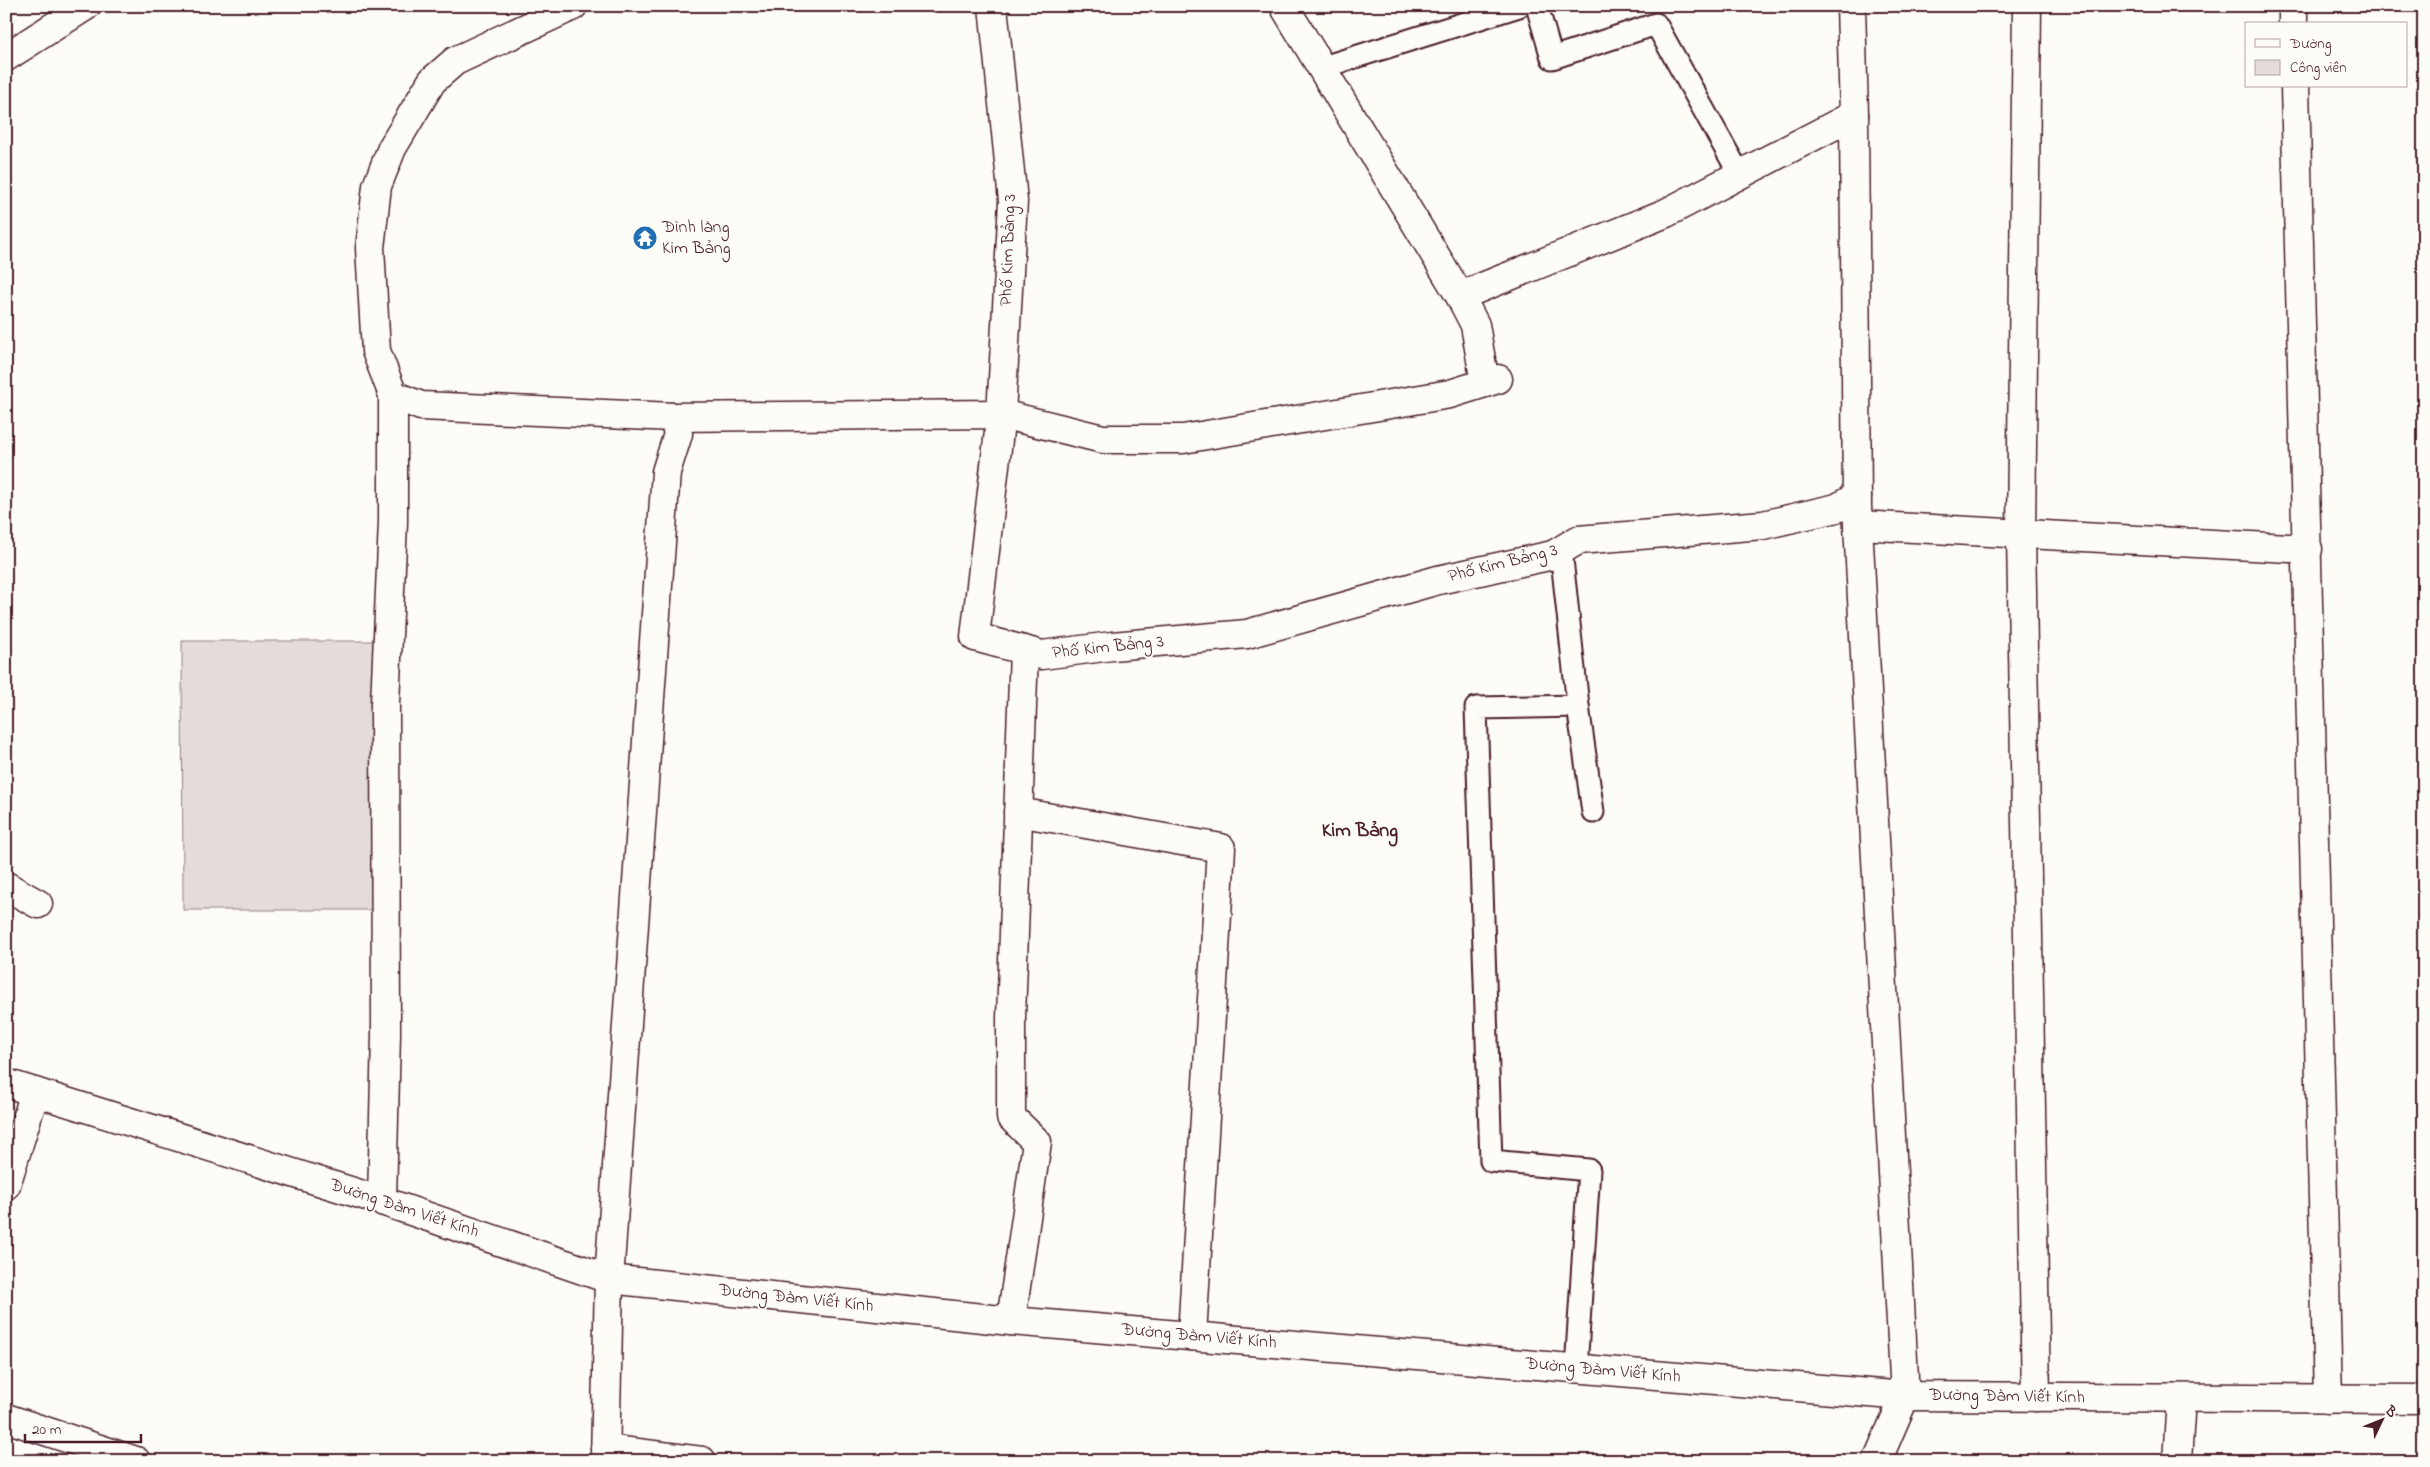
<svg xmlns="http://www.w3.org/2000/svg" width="2430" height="1467" font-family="'Indie Flower',sans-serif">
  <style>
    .green { fill: #e3dcda; stroke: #967e82 }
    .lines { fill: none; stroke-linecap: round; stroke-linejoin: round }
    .service-casing { stroke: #4a1f2b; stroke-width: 25 }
    .minor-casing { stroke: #4a1f2b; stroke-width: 31 }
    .tertiary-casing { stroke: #4a1f2b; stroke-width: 31 }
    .secondary-casing { stroke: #4a1f2b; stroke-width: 31 }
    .service { stroke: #fdfcf7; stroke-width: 21 }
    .minor { stroke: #fdfcf7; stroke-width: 28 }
    .tertiary { stroke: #fdfcf7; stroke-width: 28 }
    .secondary { stroke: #fdfcf7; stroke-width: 28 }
    .labels { text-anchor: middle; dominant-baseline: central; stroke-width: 4; stroke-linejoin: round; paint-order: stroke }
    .poi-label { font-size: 18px; fill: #4a1f2b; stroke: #fdfcf7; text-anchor: start }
    .street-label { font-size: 18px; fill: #4a1f2b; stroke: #fdfcf7 }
    .quarter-label { font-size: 20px; font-weight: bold; fill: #4a1f2b; stroke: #fdfcf7 }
  </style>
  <rect width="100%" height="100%" fill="#fdfcf7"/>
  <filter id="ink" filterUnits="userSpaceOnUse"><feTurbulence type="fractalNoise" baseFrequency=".02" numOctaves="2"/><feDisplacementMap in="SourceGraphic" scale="10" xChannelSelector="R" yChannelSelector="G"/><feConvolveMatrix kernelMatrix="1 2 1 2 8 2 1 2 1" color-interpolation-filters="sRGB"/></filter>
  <g filter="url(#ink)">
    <path class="green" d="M182,641H374V910H183Z"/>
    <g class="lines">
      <defs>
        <g id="service">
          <path d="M1537,6L1552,58L1656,24L1740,175"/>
          <path d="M1320,68L1519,6"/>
          <path d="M1561,550L1578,706L1593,812"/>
          <path d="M1576,1369L1589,1170L1491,1161L1476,708L1578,706"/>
        </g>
        <g id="minor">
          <path d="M993,6L1013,201L1001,414L975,637L1042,655L1112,646L1247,634L1438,580L1553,555L1578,540L1763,525L1837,508L1857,496"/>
          <path d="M1284,6L1460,296L1475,325L1485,383"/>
          <path d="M1851,6L1854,115L1857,506L1905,1396L1877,1461"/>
          <path d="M2027,6L2021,534L2036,1397"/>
          <path d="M2293,6V24"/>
          <path d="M6,57L86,6"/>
          <path d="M2295,86L2328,1399"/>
          <path d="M1460,296L1666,213L1854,115"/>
          <path d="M393,395L421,406L674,417L678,434L666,472L609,1279L605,1461"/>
          <path d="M674,417L1001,414L1103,439H1183L1450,394L1498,379"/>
          <path d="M1858,525L2308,549"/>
          <path d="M1018,812L1221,848L1192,1336"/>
          <path d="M6,886L38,904"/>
          <path d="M6,1185L35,1092"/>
          <path d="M1011,1321L1037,1142L1011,1117V1018L1024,650"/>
          <path d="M6,1418L136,1461"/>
          <path d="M605,1449L702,1461"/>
          <path d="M2177,1461L2181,1399"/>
        </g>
        <path id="tertiary" d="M382,1201L386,1034L385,704L393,522V395L376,351L370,248L377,186L392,148L432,81L455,61L573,6"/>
        <path id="secondary" d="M6,1083L382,1201L609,1279L1011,1321L1905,1396L2424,1399"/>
      </defs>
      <use href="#service" class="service-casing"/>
      <use href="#minor" class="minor-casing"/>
      <use href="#tertiary" class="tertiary-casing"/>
      <use href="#secondary" class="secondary-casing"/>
      <use href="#service" class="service"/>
      <use href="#minor" class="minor"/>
      <use href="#tertiary" class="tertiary"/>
      <use href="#secondary" class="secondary"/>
    </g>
  </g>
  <defs>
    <symbol id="temple-disc" viewBox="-11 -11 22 22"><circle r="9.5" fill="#1f6fb2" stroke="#fdfcf7"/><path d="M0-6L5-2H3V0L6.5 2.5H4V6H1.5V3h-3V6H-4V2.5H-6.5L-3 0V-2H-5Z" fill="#fff"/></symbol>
  </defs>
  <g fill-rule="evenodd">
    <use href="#temple-disc" x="631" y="224" width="28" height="28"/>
  </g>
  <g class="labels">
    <g class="poi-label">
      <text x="662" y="228">Đình làng<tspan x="662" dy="21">Kim Bảng</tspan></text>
    </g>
    <g class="street-label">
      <text transform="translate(1009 250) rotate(-88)">Phố Kim Bảng 3</text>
      <text transform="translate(1503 564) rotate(-14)">Phố Kim Bảng 3</text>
      <text transform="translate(1108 648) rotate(-6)">Phố Kim Bảng 3</text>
      <text transform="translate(404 1209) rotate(18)">Đường Đàm Viết Kính</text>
      <text transform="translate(796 1299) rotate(6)">Đường Đàm Viết Kính</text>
      <text transform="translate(1199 1337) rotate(5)">Đường Đàm Viết Kính</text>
      <text transform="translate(1603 1371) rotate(5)">Đường Đàm Viết Kính</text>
      <text transform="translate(2007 1397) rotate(1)">Đường Đàm Viết Kính</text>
    </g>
    <g class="quarter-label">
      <text x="1360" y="831">Kim Bảng</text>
    </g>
  </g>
  <rect width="2430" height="1467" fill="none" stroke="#fdfcf7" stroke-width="25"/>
  <rect x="12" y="12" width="2405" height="1442" fill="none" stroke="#4a1f2b" stroke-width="2" filter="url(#ink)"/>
  <rect x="2245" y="22" width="162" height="65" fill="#fdfcf7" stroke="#b5a4a5"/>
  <rect x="2255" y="39" width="25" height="8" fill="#fdfcf7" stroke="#b5a4a5"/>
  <text x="2290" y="48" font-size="15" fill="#4a1f2b">Đường</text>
  <rect x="2255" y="60" width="25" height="15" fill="#e3dcda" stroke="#b5a4a5"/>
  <text x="2290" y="72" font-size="15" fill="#4a1f2b">Công viên</text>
  <g transform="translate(2382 1420) rotate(47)" stroke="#fdfcf7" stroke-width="4" paint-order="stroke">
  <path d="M0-4L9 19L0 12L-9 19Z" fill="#4a1f2b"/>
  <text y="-8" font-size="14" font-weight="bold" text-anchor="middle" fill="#4a1f2b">B</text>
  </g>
  <path d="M25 1434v8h116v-8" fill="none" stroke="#4a1f2b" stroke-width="2.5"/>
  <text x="32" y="1434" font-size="15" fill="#4a1f2b" stroke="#fdfcf7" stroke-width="4" paint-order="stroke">20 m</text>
</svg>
